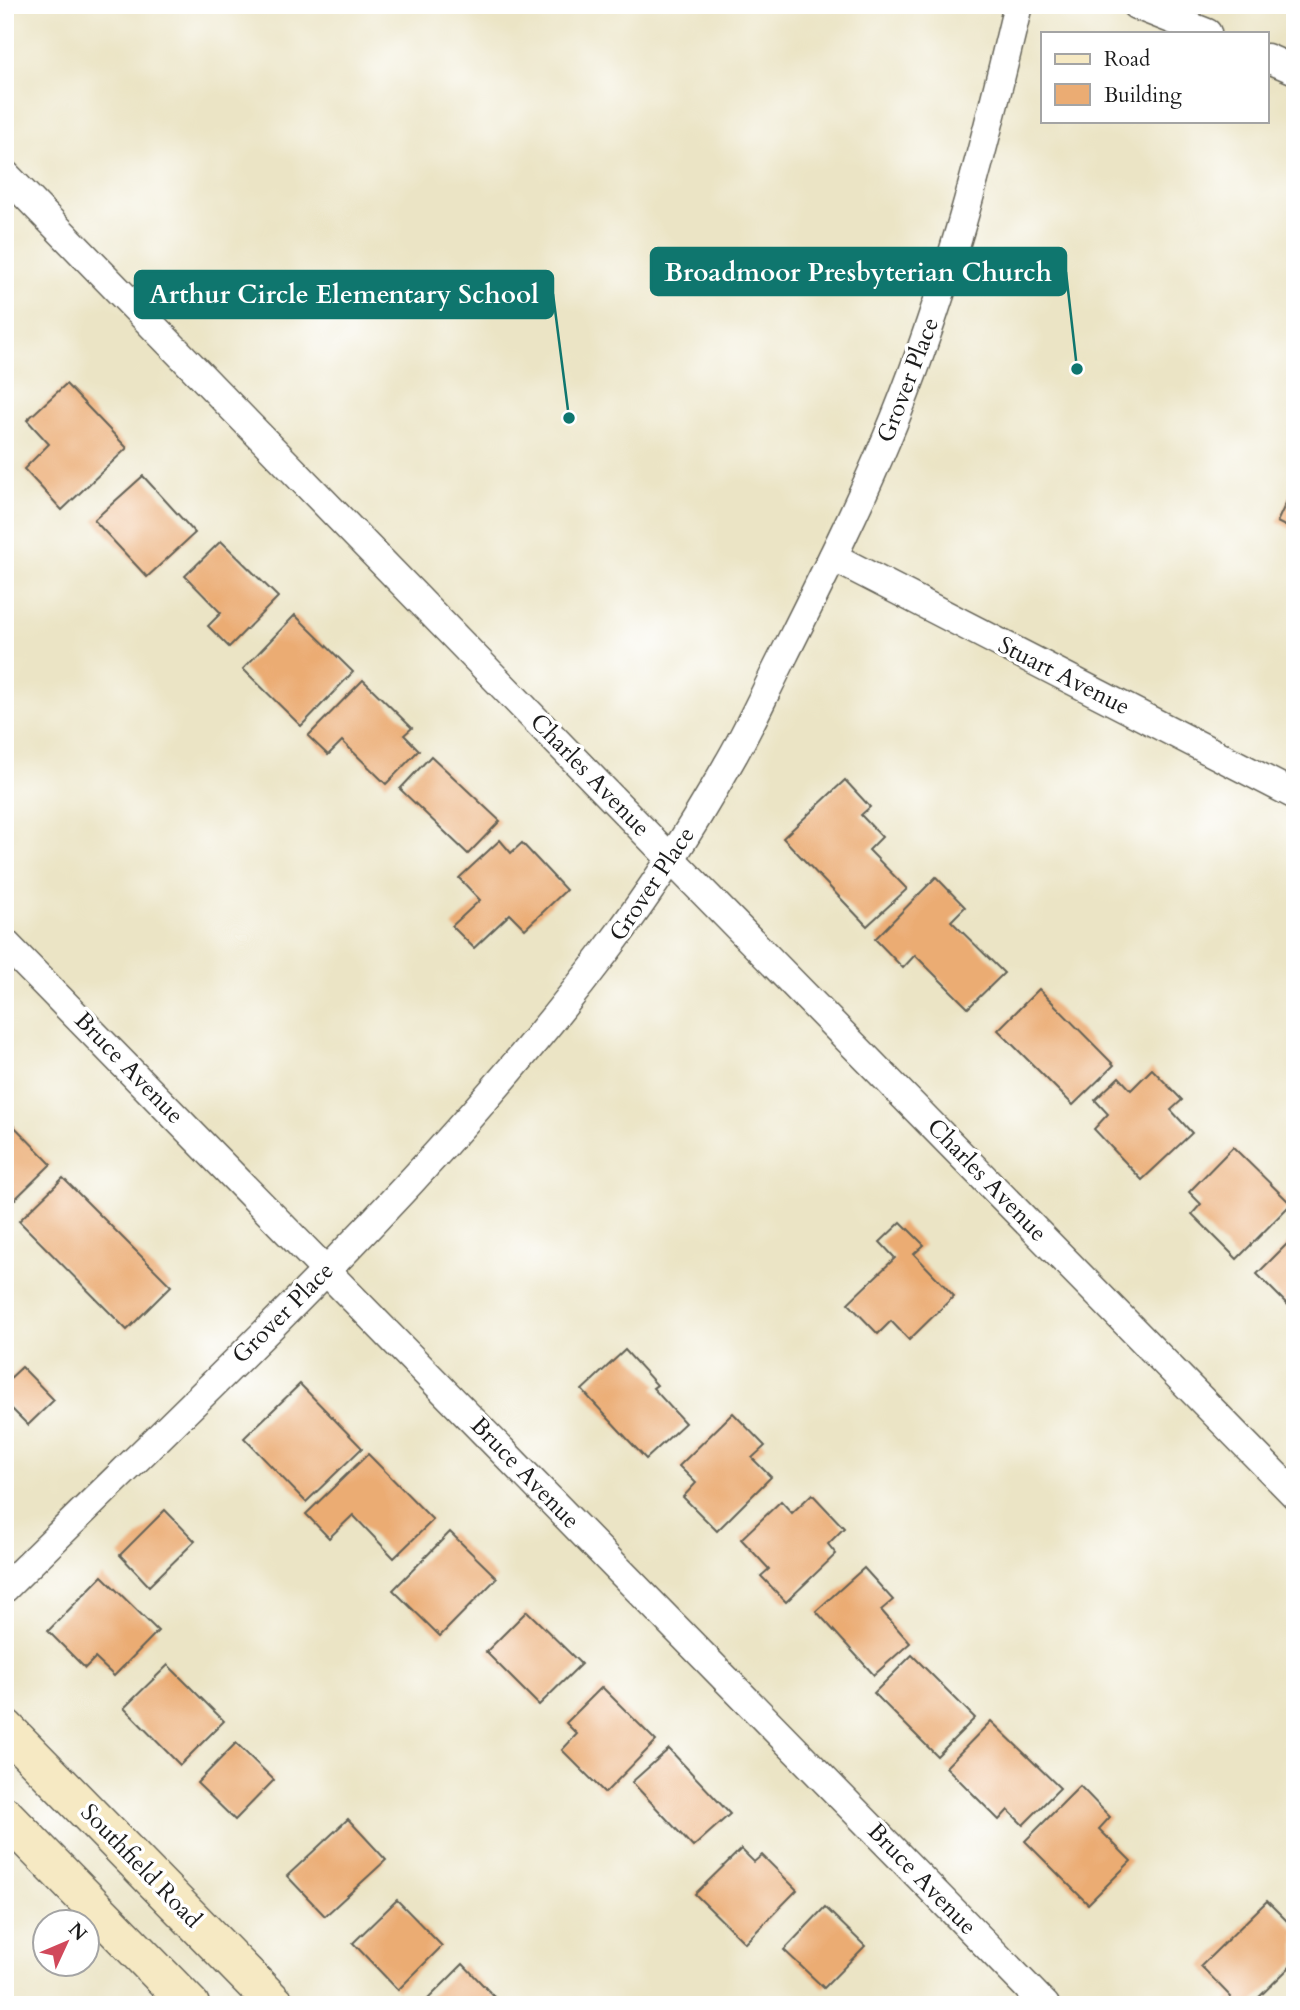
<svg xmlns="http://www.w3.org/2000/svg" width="1300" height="2010" font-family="Cardo,serif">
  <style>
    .building { fill: #ebac73 }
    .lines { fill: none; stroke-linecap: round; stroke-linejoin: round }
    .street-casing { stroke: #646257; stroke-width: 31 }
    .secondary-casing { stroke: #646257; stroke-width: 41 }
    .street { stroke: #fff; stroke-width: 28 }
    .secondary { stroke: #f6e9c3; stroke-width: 38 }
    .labels { text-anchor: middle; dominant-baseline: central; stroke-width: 7; stroke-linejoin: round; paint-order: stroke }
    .street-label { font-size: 24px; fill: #1c1c1c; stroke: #fff }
    .leader { fill: none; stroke: #0f766e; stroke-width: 2.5 }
    .callout-dot { fill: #0f766e; stroke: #fff; stroke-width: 2.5 }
    .callout { fill: #0f766e; stroke: #0f766e; stroke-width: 2.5 }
    .callout-label { font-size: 26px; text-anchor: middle; font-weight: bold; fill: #fff }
  </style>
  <rect width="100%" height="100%" fill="#fff"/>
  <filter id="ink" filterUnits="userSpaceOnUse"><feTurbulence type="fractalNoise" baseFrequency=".0143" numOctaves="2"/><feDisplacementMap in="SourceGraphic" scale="14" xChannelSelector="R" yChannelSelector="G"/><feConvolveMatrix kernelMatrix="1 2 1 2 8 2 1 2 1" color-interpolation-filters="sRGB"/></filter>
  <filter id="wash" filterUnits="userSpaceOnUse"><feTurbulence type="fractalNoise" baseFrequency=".00686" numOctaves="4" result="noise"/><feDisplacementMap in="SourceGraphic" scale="28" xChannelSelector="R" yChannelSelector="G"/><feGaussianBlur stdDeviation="1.57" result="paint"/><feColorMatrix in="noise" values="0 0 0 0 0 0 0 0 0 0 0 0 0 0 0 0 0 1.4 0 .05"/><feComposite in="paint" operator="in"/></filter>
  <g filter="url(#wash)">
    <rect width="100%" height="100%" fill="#ebe4c5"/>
    <g id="blocks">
      <g class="building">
        <path d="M66,384L127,448L62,510L24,469L49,444L27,420Z"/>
        <path d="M143,476L195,533L147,577L94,520Z"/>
        <path d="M1295,484V531L1277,522Z"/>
        <path d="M221,541L278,597L229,647L208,626L221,613L185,576Z"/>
        <path d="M295,615L353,672L301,726L243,669Z"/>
        <path d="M363,680L412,728L404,735L419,750L386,784L342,741L328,755L308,736Z"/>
        <path d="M431,756L500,821L468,854L400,789Z"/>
        <path d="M845,780L870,807L861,815L882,837L869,850L907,889L867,926L783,838Z"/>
        <path d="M500,840L511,853L522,843L566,890L525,929L510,914L474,948L452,926L480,900L459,878Z"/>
        <path d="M936,877L965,907L951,921L1004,973L968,1008L915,955L903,968L875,939Z"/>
        <path d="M1039,989L1114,1065L1073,1105L998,1030Z"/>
        <path d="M1152,1069L1182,1100L1171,1110L1192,1133L1142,1180L1094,1129L1108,1114L1095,1100L1119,1077L1131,1090Z"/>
        <path d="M5,1117L51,1164L7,1207L5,1205Z"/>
        <path d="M1233,1147L1291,1204L1237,1259L1192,1214L1201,1204L1189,1192Z"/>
        <path d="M63,1178L171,1286L127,1330L19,1221Z"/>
        <path d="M901,1222L924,1245L914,1254L954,1296L909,1340L891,1321L878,1334L848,1303L895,1258L880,1242Z"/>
        <path d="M1295,1236V1312L1257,1274Z"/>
        <path d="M625,1350L657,1385L653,1388L685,1423L646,1459L582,1390Z"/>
        <path d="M22,1367L54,1400L28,1425L5,1402V1383Z"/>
        <path d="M300,1384L362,1448L306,1502L244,1438Z"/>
        <path d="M733,1413L765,1446L752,1458L771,1477L717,1531L683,1497L696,1483L679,1466Z"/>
        <path d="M368,1454L433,1520L394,1558L353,1515L329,1538L306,1514Z"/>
        <path d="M812,1494L844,1528L828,1544L836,1554L786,1602L761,1576L769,1569L741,1539L781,1501L792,1513Z"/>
        <path d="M165,1510L195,1541L149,1586L120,1555Z"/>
        <path d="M450,1532L497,1578L440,1636L393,1590Z"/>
        <path d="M864,1568L893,1600L881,1610L910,1643L874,1675L816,1611Z"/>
        <path d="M102,1576L158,1631L114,1676L95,1658L85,1668L48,1631Z"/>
        <path d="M527,1611L581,1664L539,1705L486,1652Z"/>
        <path d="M912,1655L975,1718L937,1756L874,1693Z"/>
        <path d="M168,1665L224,1721L180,1765L124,1708Z"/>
        <path d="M602,1687L656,1741L605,1793L562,1750L577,1734L566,1723Z"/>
        <path d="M991,1721L1060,1788L1023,1825L1008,1810L999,1820L946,1767Z"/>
        <path d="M236,1743L274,1780L235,1820L197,1783Z"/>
        <path d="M669,1749L730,1814L693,1847L632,1782Z"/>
        <path d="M1080,1786L1110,1817L1099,1829L1131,1861L1088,1904L1025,1841Z"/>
        <path d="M348,1819L386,1860L325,1916L287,1876Z"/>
        <path d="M741,1849L754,1862L762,1855L797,1890L745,1943L695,1894Z"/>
        <path d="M397,1900L442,1946L398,1990L353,1943Z"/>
        <path d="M1267,1901L1295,1929V1962L1251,2005H1224L1231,1997L1201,1966Z"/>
        <path d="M825,1907L865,1946L824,1988L784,1950Z"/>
        <path d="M463,1964L502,2005H422Z"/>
      </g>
    </g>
  </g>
  <g filter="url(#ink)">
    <use href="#blocks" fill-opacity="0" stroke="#646257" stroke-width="2"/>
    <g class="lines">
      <defs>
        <g id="street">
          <path d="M1136,5L1207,33"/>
          <path d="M1267,58L1295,70"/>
          <path d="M5,174L671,859L1295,1495"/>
          <path d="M833,557L1295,795"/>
          <path d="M5,943L1045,2005"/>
          <path d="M5,1588C212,1383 430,1184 606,951C650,893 691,830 727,766C748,731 765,692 784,655C820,583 856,512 887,438C946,298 983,152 1018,5"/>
        </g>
        <g id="secondary">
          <path d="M5,1728L276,2005"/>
          <path d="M5,1816L190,2005"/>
        </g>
      </defs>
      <use href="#street" class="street-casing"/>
      <use href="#secondary" class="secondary-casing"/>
      <use href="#street" class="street"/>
      <use href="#secondary" class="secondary"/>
    </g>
  </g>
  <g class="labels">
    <g class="street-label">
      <text transform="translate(908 380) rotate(-69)">Grover Place</text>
      <text transform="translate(1064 676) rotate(27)">Stuart Avenue</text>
      <text transform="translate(590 775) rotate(46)">Charles Avenue</text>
      <text transform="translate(652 884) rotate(-56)">Grover Place</text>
      <text transform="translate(129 1068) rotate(46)">Bruce Avenue</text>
      <text transform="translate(987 1180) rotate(46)">Charles Avenue</text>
      <text transform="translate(283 1313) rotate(-45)">Grover Place</text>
      <text transform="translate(525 1473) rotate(46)">Bruce Avenue</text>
      <text transform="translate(141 1866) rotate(46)">Southfield Road</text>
      <text transform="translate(922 1879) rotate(46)">Bruce Avenue</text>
    </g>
  </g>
  <path class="leader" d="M1077 369L1066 272M569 418L553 294"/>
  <g class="callout-dot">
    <circle cx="1077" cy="369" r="7"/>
    <circle cx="569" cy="418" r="7"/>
  </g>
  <g class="callout">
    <rect x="651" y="248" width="415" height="47" rx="7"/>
    <rect x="135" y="271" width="418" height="47" rx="7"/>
  </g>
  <g class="callout-label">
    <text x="858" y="281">Broadmoor Presbyterian Church</text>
    <text x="344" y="303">Arthur Circle Elementary School</text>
  </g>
  <rect width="1300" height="2010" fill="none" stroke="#fff" stroke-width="28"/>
  <rect x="1041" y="32" width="228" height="91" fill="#ffffff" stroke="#a4a4a4" stroke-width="2"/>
  <rect x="1055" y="54" width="35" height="10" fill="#f6e9c3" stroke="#a4a4a4" stroke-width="2"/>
  <text x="1104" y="66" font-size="21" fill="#1c1c1c">Road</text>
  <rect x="1055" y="84" width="35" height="21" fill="#ebac73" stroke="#a4a4a4" stroke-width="2"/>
  <text x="1104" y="102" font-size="21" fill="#1c1c1c">Building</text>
  <g transform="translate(66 1943) rotate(46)"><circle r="33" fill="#ffffff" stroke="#a4a4a4" stroke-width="2"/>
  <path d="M0-5L12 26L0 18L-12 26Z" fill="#d1495b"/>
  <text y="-10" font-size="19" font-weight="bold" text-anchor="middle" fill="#1c1c1c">N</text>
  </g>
</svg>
